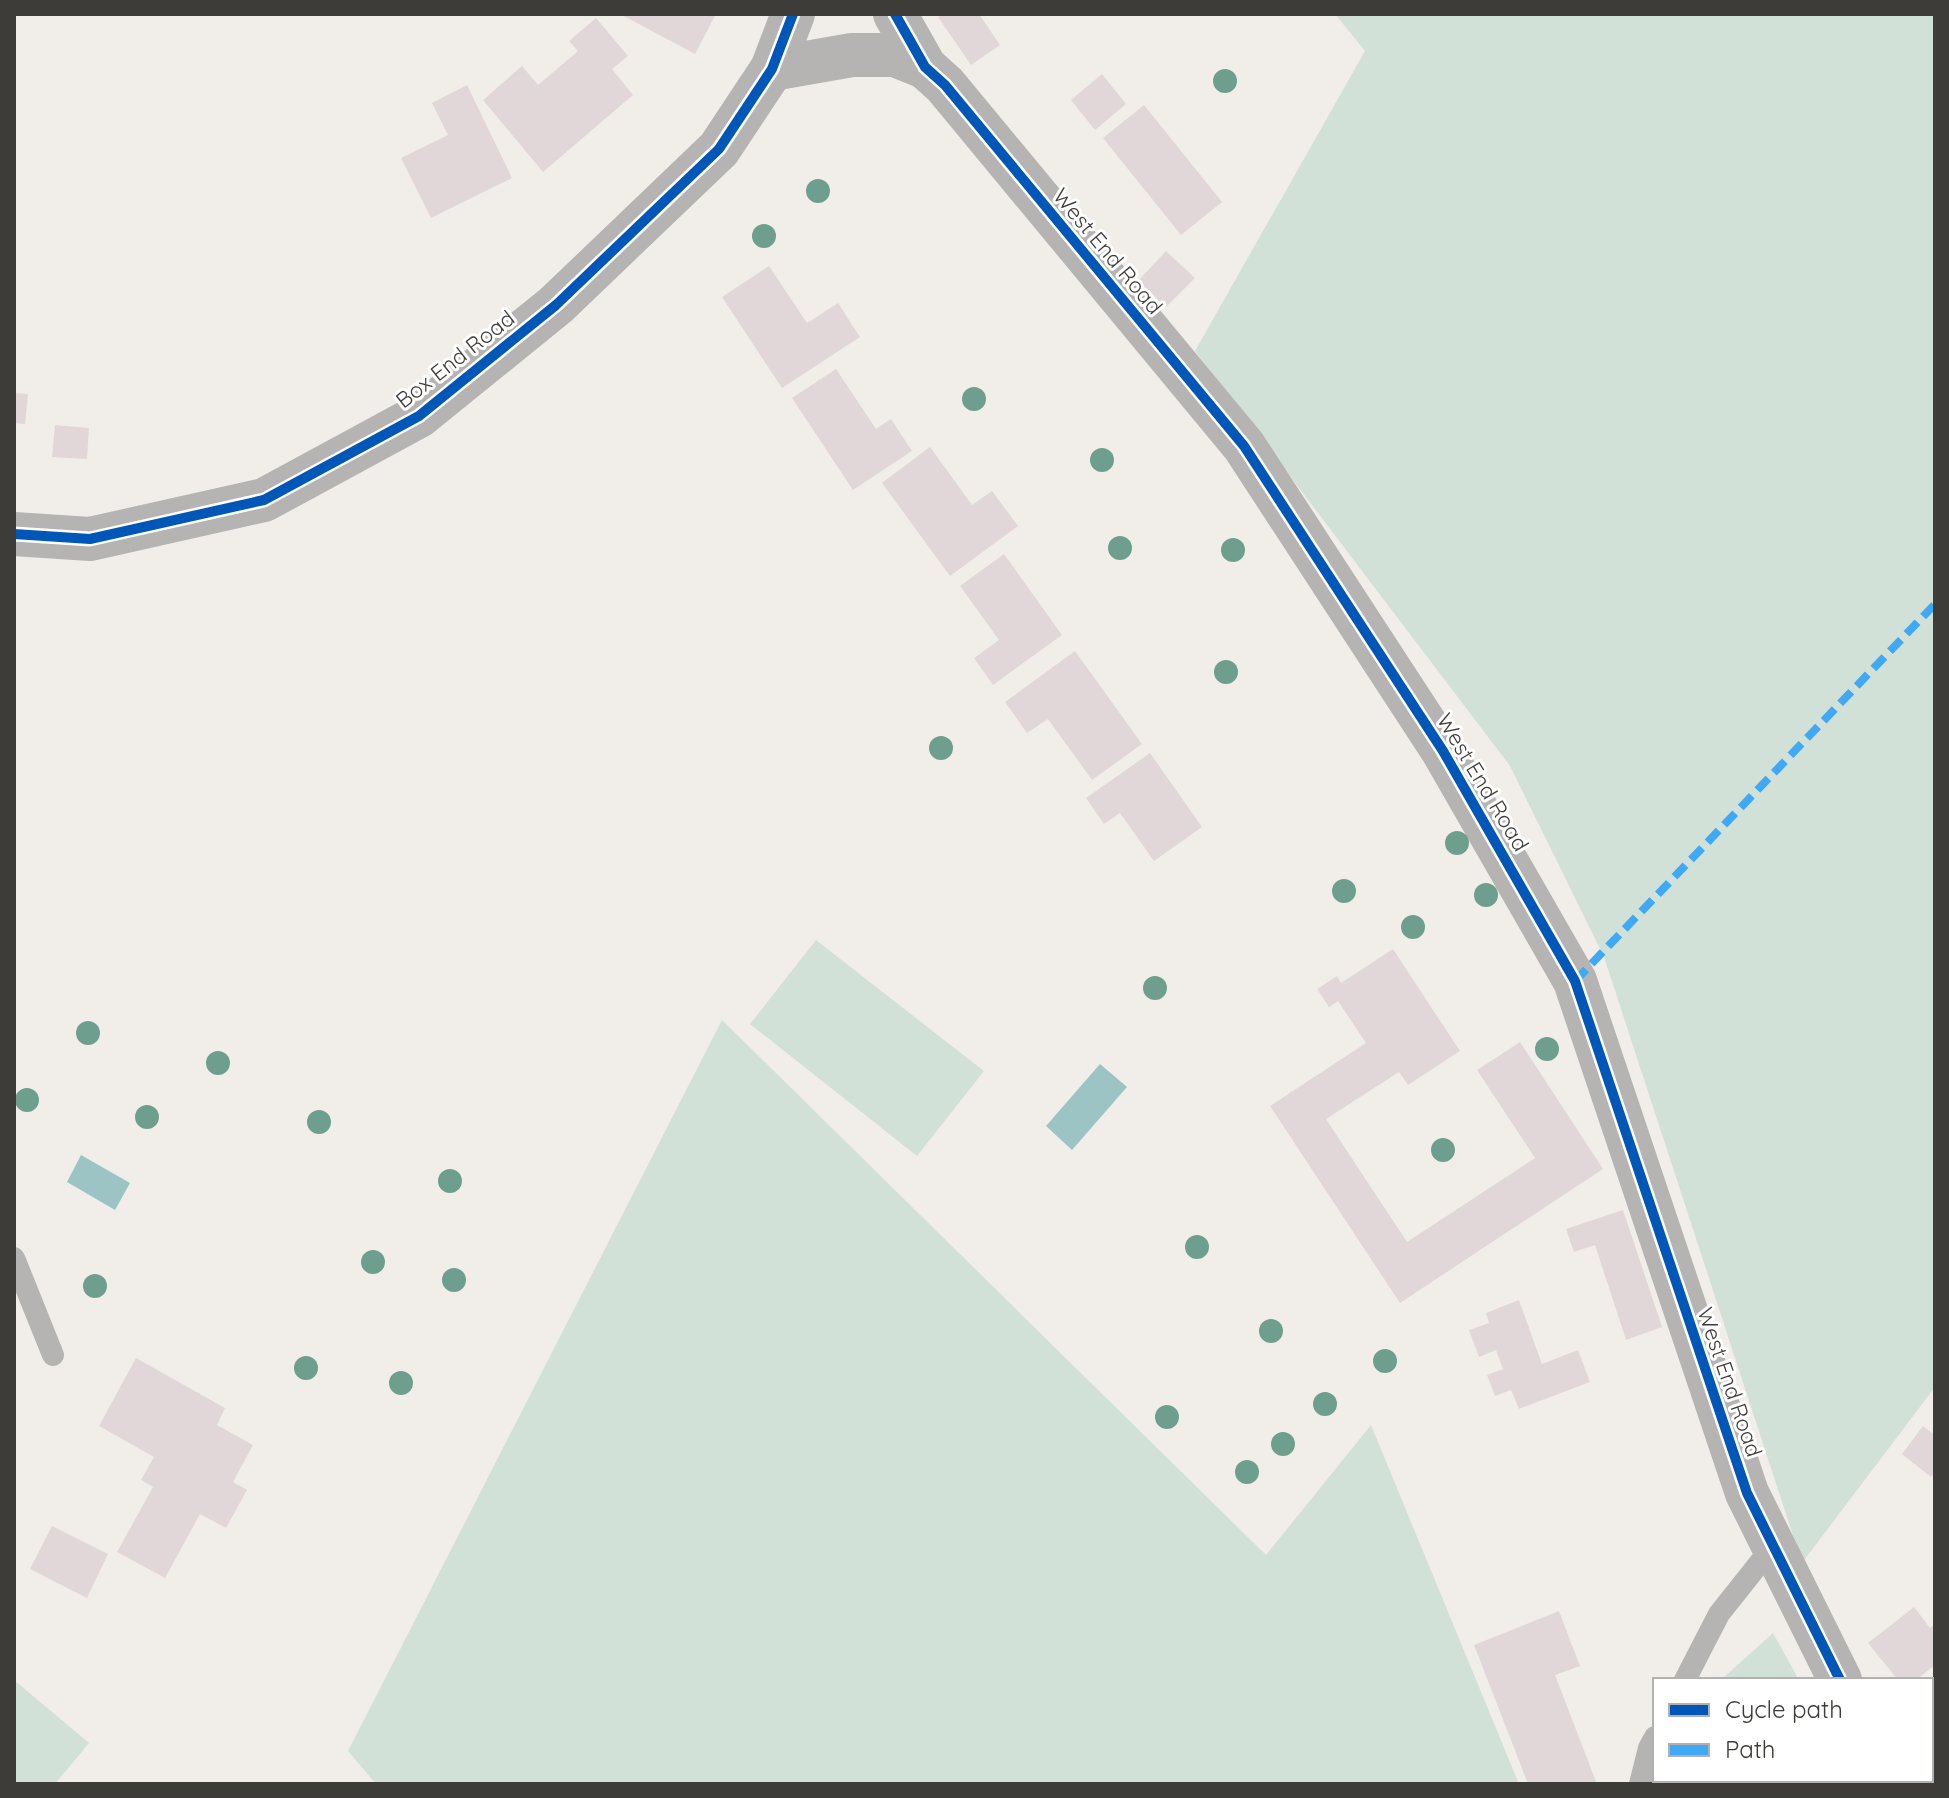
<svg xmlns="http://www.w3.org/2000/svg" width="1949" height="1798" font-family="Quicksand,sans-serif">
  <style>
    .green { fill: #d2e1d7 }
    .water { fill: #9cc4c4 }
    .building { fill: #e1d7d9 }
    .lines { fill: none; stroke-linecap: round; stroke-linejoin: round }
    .service { stroke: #b5b4b3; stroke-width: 22 }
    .minor { stroke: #b5b4b3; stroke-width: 44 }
    .tertiary { stroke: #b5b4b3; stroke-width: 44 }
    .quiet { stroke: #3fa9f5; stroke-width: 8; stroke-dasharray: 16 8; stroke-linecap: butt }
    .cycleway-casing { stroke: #fff; stroke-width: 15 }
    .cycleway { stroke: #0057b8; stroke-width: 10 }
    .tree { fill: #6e9f8e }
    .labels { text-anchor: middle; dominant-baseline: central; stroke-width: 6; stroke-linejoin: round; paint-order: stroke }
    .street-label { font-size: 22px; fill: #3e3c39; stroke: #fff }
  </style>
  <rect width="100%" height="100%" fill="#f1eeea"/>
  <g class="green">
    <path d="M1335,14H1935V1387L1802,1563L1604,957L1510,766L1195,351L1365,51Z"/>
    <path d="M816,940L984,1071L917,1156L750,1024Z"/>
    <path d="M722,1020L1266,1555L1371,1425L1519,1784H376L348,1751Z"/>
    <path d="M1773,1633L1799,1680H1722V1679Z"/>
    <path d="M14,1680L89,1743L55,1784H14Z"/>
    <path d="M1707,1780H1854L1856,1784H1704Z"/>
  </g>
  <g class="water">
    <path d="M1100,1064L1127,1087L1072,1150L1046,1126Z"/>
    <path d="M81,1155L130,1183L115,1210L67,1182Z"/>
  </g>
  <g class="building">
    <path d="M620,14H716L695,54Z"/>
    <path d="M943,14H979L1000,45L971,65L938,17Z"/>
    <path d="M596,18L628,56L612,69L633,95L543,172L483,100L522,66L538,85L578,51L569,41Z"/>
    <path d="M1102,74L1126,104L1095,130L1071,100Z"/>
    <path d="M467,85L512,178L431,218L401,158L448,135L432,103Z"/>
    <path d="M1144,105L1222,202L1181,235L1103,138Z"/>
    <path d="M1166,251L1195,278L1166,307L1138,281Z"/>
    <path d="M769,266L807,323L838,303L860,337L782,388L722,297Z"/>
    <path d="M836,369L876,429L891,419L912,451L853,490L792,398Z"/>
    <path d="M14,393L28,394L25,424L14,423Z"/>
    <path d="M55,425L89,428L87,459L52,457Z"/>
    <path d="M930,447L972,505L992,491L1018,526L950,576L882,483Z"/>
    <path d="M1004,554L1062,635L993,685L974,658L999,640L960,586Z"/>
    <path d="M1075,651L1142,744L1092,780L1048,719L1027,733L1005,702Z"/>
    <path d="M1150,753L1202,827L1154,861L1120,813L1104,824L1086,798Z"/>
    <path d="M1393,949L1460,1051L1408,1085L1399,1072L1326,1119L1407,1242L1535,1158L1477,1070L1520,1042L1603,1169L1400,1303L1270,1106L1366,1043L1338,1001L1329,1007L1317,989L1337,976L1341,983Z"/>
    <path d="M1623,1210L1662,1327L1626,1340L1595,1245L1574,1252L1566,1229Z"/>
    <path d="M1519,1300L1542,1364L1578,1350L1590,1382L1519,1409L1511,1390L1495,1396L1487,1375L1503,1369L1496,1350L1479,1357L1469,1330L1489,1323L1486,1313Z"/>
    <path d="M136,1358L225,1408L217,1425L253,1445L233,1482L247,1490L226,1528L200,1514L165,1578L117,1552L153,1487L141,1480L154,1457L99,1426Z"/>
    <path d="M1923,1426L1935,1435V1472L1931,1477L1902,1454Z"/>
    <path d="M52,1526L108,1554L87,1598L30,1569Z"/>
    <path d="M1914,1607L1930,1628L1935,1624V1665L1916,1680H1898L1868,1643Z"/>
    <path d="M1559,1611L1580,1666L1555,1675L1597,1784H1528L1474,1645Z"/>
  </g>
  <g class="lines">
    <g class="service">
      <path d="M14,1258L53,1355"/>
      <path d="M1685,1680L1719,1614L1773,1546"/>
      <path d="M1640,1784L1649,1748L1655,1737"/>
    </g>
    <g class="minor">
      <path d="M895,14L925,67L945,85L1244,446L1443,751L1575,981L1747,1493L1840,1680"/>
      <path d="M772,69L852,55H895L925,67"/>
      <path d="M1890,1780L1892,1784"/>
    </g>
    <path class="tertiary" d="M14,534L90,539L264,500L419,416L556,305L719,149L772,69L793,14"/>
    <path class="quiet" d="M1575,981L1935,604"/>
    <defs>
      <g id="cycleway">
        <path d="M895,14L925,67L945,85L1244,446L1443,751L1575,981L1747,1493L1840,1680"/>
        <path d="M14,534L90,539L264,500L419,416L556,305L719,149L772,69L793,14"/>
      </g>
    </defs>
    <use href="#cycleway" class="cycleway-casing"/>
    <use href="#cycleway" class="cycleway"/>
  </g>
  <g class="tree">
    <circle cx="1225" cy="81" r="12"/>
    <circle cx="818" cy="191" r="12"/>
    <circle cx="764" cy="236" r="12"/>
    <circle cx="974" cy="399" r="12"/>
    <circle cx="1102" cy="460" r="12"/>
    <circle cx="1120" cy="548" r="12"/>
    <circle cx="1233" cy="550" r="12"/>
    <circle cx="1226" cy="672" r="12"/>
    <circle cx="941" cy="748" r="12"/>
    <circle cx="1457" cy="843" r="12"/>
    <circle cx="1344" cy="891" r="12"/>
    <circle cx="1486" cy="895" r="12"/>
    <circle cx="1413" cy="927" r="12"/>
    <circle cx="1155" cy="988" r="12"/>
    <circle cx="88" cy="1033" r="12"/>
    <circle cx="1547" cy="1049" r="12"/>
    <circle cx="218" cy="1063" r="12"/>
    <circle cx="27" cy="1100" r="12"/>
    <circle cx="147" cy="1117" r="12"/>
    <circle cx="319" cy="1122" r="12"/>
    <circle cx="1443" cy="1150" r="12"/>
    <circle cx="450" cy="1181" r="12"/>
    <circle cx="1197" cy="1247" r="12"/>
    <circle cx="373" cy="1262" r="12"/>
    <circle cx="454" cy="1280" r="12"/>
    <circle cx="95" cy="1286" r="12"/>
    <circle cx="1271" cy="1331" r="12"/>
    <circle cx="1385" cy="1361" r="12"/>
    <circle cx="306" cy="1368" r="12"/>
    <circle cx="401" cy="1383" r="12"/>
    <circle cx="1325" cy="1404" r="12"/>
    <circle cx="1167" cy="1417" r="12"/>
    <circle cx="1283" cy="1444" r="12"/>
    <circle cx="1247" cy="1472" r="12"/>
  </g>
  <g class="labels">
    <g class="street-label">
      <text transform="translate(1108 251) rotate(50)">West End Road</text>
      <text transform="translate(455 359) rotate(-38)">Box End Road</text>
      <text transform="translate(1483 782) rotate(59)">West End Road</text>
      <text transform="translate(1730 1382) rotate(71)">West End Road</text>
    </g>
  </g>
  <rect width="1949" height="1798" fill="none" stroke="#3e3c39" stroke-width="32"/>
  <rect x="1653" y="1678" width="280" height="104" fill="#ffffff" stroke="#b2b1b0" stroke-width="2"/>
  <rect x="1669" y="1704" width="40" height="12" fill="#0057b8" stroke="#b2b1b0" stroke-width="2"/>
  <text x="1725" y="1718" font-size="24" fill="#3e3c39">Cycle path</text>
  <rect x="1669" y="1744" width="40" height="12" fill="#3fa9f5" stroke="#b2b1b0" stroke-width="2"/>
  <text x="1725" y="1758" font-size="24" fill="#3e3c39">Path</text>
</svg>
